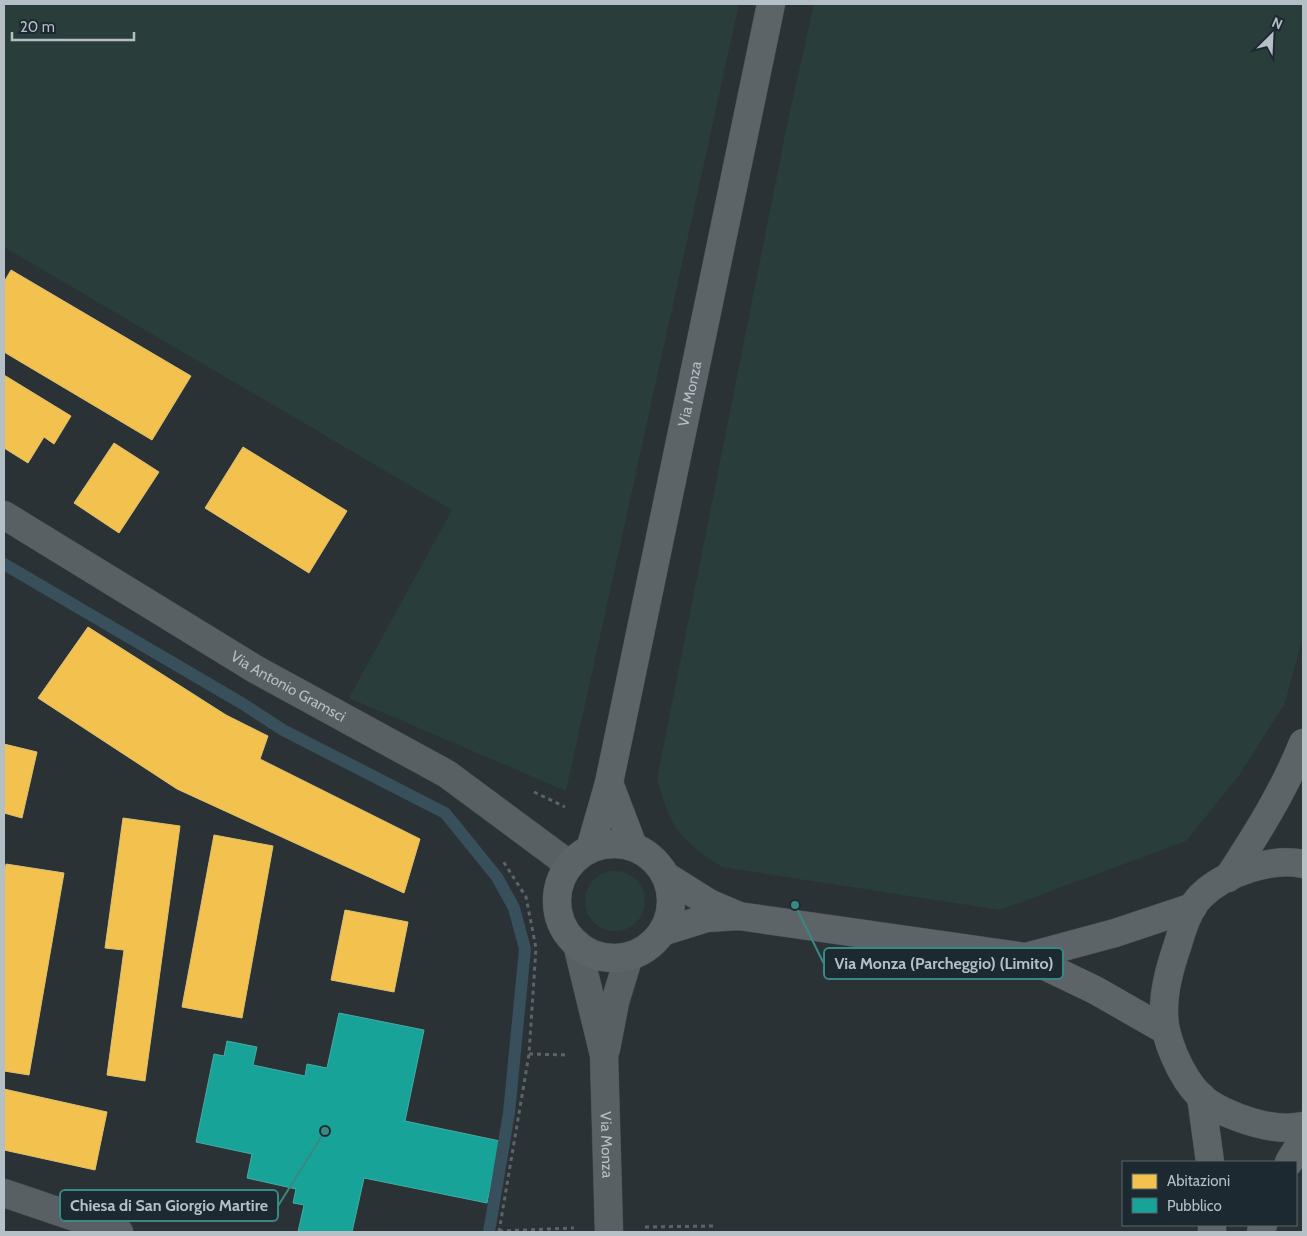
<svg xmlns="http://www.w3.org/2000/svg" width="1307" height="1236" font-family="Cabin,sans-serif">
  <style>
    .green { fill: #293e3a }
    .homes { fill: #f2c14e; stroke: #dfc072 }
    .public { fill: #17a398; stroke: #46aba6 }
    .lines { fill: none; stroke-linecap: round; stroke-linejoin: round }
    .stream { stroke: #384f5c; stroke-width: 12 }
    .street-casing { stroke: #484d50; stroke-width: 29 }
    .secondary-casing { stroke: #484d50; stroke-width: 29 }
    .path { stroke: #5d6468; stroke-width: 3; stroke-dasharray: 4 4; stroke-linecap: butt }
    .street { stroke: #596064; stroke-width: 28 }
    .secondary { stroke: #5d6468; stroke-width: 28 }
    .labels { text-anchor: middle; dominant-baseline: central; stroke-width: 5; stroke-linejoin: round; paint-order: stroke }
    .street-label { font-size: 15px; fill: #b4bfc6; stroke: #1d2930 }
    .leader { fill: none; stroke: #388884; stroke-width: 2 }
    .callout-dot { fill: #388884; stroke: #1d2930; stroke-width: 2 }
    .callout { fill: #1d2930; stroke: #388884; stroke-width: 2 }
    .callout-label { font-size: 16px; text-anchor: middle; font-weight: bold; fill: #b4bfc6 }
  </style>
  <rect width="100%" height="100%" fill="#2a3235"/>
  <g class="green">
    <path d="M4,4H739L566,791L349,698L452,510L4,247Z"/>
    <path d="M814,4H1303V636L1285,703L1240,774L1186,841L1000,910L722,867C678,838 672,830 657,779L788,120Z"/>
    <circle cx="615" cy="901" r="30"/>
  </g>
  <g class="homes">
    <path d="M11,270L191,376L152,440L4,352V282Z"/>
    <path d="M4,375L71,416L54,444L44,437L28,463L4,448Z"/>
    <path d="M114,443L159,472L119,533L74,503Z"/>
    <path d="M243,447L347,511L309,573L205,508Z"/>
    <path d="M88,627L226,715L268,736L260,759L420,839L404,893L177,789L38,698Z"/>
    <path d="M4,744L37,752L22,818L4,813Z"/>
    <path d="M123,818L180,826L145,1081L107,1075L124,950L105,948Z"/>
    <path d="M214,835L273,846L242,1018L182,1007Z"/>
    <path d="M6,864L64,873L29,1075L4,1071V877Z"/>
    <path d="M345,910L408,922L394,992L331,980Z"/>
    <path d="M4,1089L107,1112L95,1170L4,1150Z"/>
  </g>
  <path class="public" d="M339,1013L424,1030L405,1121L500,1141L487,1203L364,1178L352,1232H298L304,1205L293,1203L296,1189L247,1178L252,1154L196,1142L214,1054L224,1056L227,1041L257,1047L253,1065L305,1076L307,1064L327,1068Z"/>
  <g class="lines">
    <path class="stream" d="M4,564L243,704L283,730L445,813L497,877L514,908L525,949L509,1113L489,1232"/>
    <defs>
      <g id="street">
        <path id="s1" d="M4,515L255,669L447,774L559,857L567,868"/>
        <path id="s2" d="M577,944L604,1055L609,1232"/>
        <path d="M606,1049L615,1002L629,956"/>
        <path d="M4,1193L119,1232"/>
      </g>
      <g id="secondary">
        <path d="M609,783L633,846"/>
        <circle cx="614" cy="901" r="57"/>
        <path id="s3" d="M590,849L609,783L771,4"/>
        <path d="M1303,864C1272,857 1224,873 1201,896C1188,909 1182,930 1177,947C1170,967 1164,990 1164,1010C1163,1037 1181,1077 1200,1096C1210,1106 1224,1112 1237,1117C1258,1125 1281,1131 1303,1126"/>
        <path d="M666,876L709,903L737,915"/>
        <path d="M1228,878C1256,835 1284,791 1303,743"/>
        <path d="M662,932L707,918L739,916L1026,957L1095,990L1165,1030"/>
        <path d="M1026,957L1115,933L1193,907"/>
        <path d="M1201,1096L1210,1162"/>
        <path d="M1289,1162L1303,1139"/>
        <path d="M1212,1232V1225"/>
        <path d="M1261,1232L1263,1225"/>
      </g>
    </defs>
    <use href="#street" class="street-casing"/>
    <use href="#secondary" class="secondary-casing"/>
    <g class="path">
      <path d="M534,792L565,807"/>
      <path d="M529,1054L568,1055"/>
      <path d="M645,1227L717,1226"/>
      <path d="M499,1231L574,1228"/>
      <path d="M499,1232L529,1054L536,948L526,897L503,861"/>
    </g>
    <use href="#street" class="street"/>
    <use href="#secondary" class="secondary"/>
  </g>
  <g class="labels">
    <g class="street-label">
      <text stroke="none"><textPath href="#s3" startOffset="466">Via Monza</textPath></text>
      <text stroke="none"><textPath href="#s1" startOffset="332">Via Antonio Gramsci</textPath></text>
      <text stroke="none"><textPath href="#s2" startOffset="204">Via Monza</textPath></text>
    </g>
  </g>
  <path class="leader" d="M795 905L824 964M325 1131L278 1206"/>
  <g class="callout-dot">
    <circle cx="795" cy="905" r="5"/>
    <circle cx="325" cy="1131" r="5"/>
  </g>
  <g class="callout">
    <rect x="824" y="948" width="239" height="31" rx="5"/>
    <rect x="60" y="1190" width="218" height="31" rx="5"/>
  </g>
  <g class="callout-label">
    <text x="944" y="969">Via Monza (Parcheggio) (Limito)</text>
    <text x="169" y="1211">Chiesa di San Giorgio Martire</text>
  </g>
  <rect width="1307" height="1236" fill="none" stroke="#b4bfc6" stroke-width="10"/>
  <rect x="1122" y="1161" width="175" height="65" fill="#1d2930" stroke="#59656c"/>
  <rect x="1132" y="1174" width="25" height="15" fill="#f2c14e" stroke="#59656c"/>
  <text x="1167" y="1186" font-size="15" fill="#b4bfc6">Abitazioni</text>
  <rect x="1132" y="1198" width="25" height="15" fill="#17a398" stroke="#59656c"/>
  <text x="1167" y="1211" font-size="15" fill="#b4bfc6">Pubblico</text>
  <g transform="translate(1272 35) rotate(24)" stroke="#1d2930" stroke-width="4" paint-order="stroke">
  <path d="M0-4L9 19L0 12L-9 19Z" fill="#b4bfc6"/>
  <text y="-8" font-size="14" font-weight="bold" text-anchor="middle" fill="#b4bfc6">N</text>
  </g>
  <path d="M12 32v8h122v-8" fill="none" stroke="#b4bfc6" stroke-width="2.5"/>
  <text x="20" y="32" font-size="15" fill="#b4bfc6" stroke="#1d2930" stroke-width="4" paint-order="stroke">20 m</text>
</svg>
